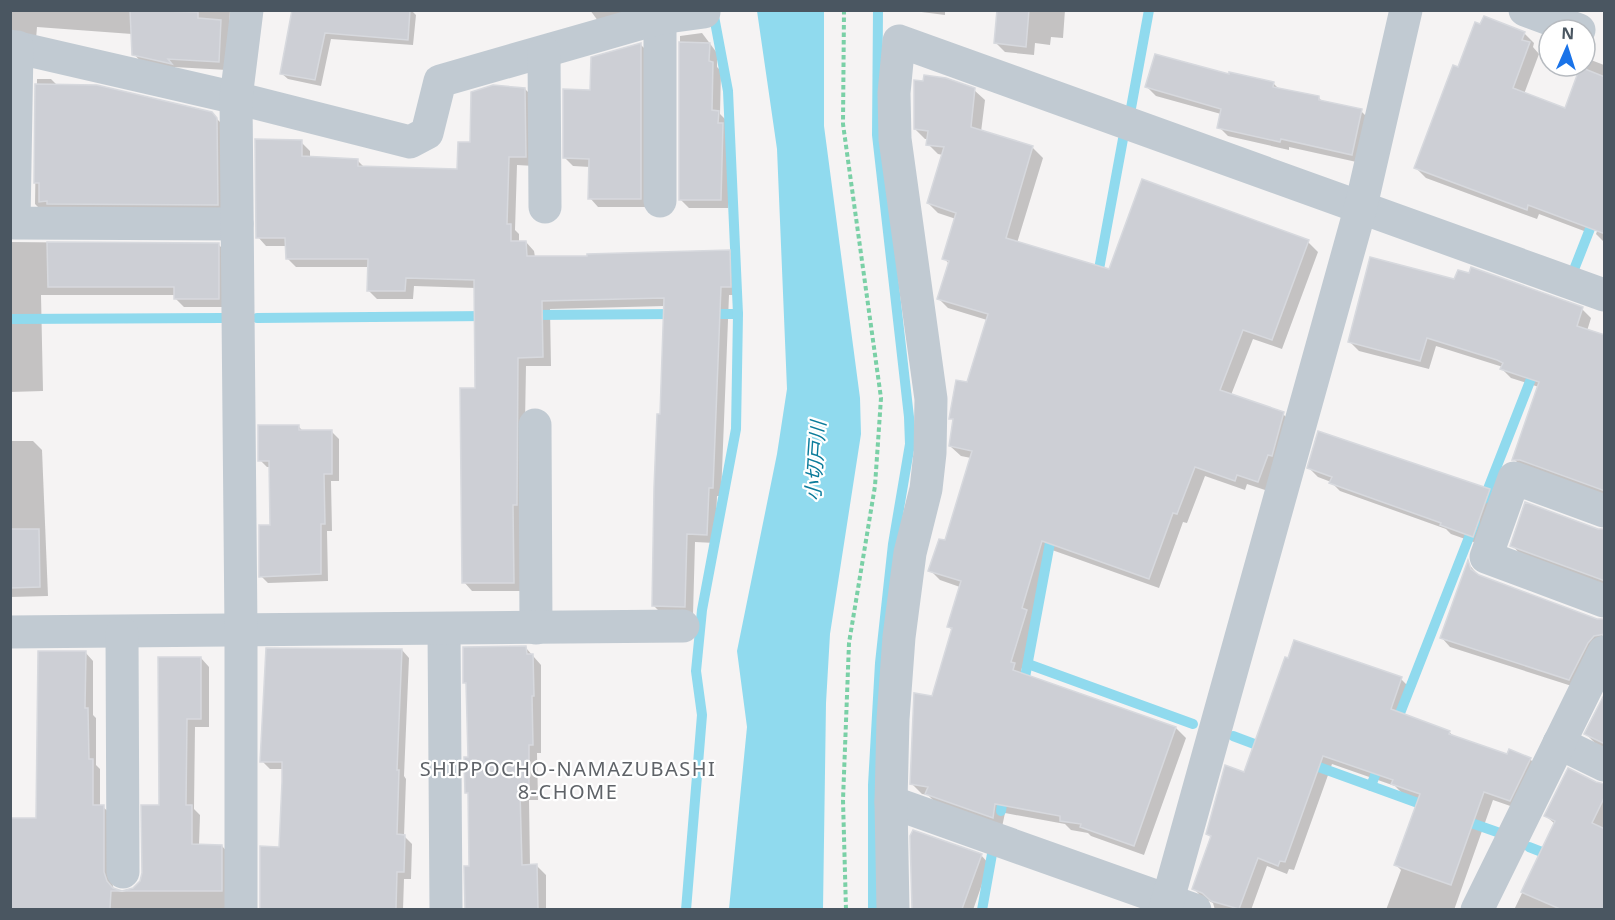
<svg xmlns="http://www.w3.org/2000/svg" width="1615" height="920" font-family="'Noto Sans','Noto Sans JP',sans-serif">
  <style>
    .water { fill: #90daee }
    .shadow { fill: #0003 }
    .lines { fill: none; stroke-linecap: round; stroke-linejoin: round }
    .stream { stroke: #90daee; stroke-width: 10 }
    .building { fill: #cdcfd5; stroke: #d7d9de; stroke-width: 1.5 }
    .path { stroke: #7ad0a6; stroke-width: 4; stroke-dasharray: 4.5 3; stroke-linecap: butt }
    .minor { stroke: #c1cad2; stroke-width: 33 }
    .labels { text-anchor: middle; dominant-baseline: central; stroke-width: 4.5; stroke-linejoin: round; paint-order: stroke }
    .water-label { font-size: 20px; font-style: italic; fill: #0c7c9b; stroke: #fff }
    .neighbourhood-label { font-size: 20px; letter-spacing: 1.5px; fill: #5f6368; stroke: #fff }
  </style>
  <rect width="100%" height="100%" fill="#f5f3f3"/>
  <path class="water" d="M757,11H824V126L860,398L861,434L830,634L826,703L823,909H729L747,727L737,651L777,454L787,389L777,149Z"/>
  <g class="shadow">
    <path d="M10,10H230L227,70L174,67L178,71L142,63L134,54L132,34L37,27L36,39L10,38Z"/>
    <path d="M292,10H411L416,15L413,45L331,39L321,86L288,79L281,73Z"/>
    <path d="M590,10H651L601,25Z"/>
    <path d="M906,10H945V15Z"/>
    <path d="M987,10H1065L1063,38L1051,37L1050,45L1035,43L1034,55L1005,52L996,43L998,12Z"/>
    <path d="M702,33L717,53V67L721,71L720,114L727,121L726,128L730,133L728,208H689L680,199V36Z"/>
    <path d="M1524,33L1534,43L1533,47L1539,54L1524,94L1566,110L1591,60L1604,65V200L1592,234L1539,214L1537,219L1426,178L1416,168L1459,69Z"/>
    <path d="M641,45L649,53V207H598L590,198V167L573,166L565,158Z"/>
    <path d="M1230,76L1274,84L1280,90L1319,98L1324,103L1361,111L1370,120L1361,163L1289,147V150L1228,136L1219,127L1221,114L1156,96L1147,87Z"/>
    <path d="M37,79H51L58,86L211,113L220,122L226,213L43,212L35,204Z"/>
    <path d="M525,89L534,98V166L517,165L515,230L519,234V242H526L534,251L535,257H589L729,251L738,260L739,295H729L721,496H717L715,543L695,542L693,615L662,614L653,605L665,306L550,309L551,366H526L522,591H472L464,582L476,389V288L414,286L413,299H377L368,290L369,267H296L287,258V246H266L258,237L301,142L310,151V158L357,160L365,168L459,171L471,143Z"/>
    <path d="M974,90L985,100L981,132L1033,148L1043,158L1017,243L1110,271L1308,242L1318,252L1282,349L1253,339L1231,395L1283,414L1293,424L1268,491L1247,484L1245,490L1205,476L1187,523L1183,522L1159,588L1052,550L1032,617L1036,621L1021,671L1025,675L1176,728L1186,738L1144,855L1091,836L1088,833L1071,830L1065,824L1005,813L1002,827L937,804L928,795L922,794L912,784L933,698L953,631L949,627L960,587L940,580L930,570L946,542L971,458L961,456L950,446L954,421L951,418L968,383L987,320L948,308L938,298L949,264L944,258L956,219L938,213L928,203L943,155L938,154L928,144V139H925L915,129Z"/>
    <path d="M1604,213V242L1596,234Z"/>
    <path d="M10,242L218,244L227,253V307H184L175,298V295H41L43,391L10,392Z"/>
    <path d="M1455,281L1582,309L1591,318L1587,331L1604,336V496L1523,468L1514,459L1539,387L1511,378L1502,369L1503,367L1436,346L1429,369L1359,351L1350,342Z"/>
    <path d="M299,427L304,432H332L339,439V481H331L332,531H327L328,581L268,583L261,576L271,527V467H267L260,460Z"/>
    <path d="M10,441H33L42,450L48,596L10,597Z"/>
    <path d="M1309,468L1489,490L1498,499L1482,545L1451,534L1446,529L1340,491L1331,482L1318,477Z"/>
    <path d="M1597,530L1604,531V586L1521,555L1512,545Z"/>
    <path d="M1468,563L1478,575L1604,631L1598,649L1578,688L1450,647L1442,638Z"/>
    <path d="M526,648L541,665V753H537L538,800H529L530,866H537L546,875V910H466V867H470V795L467,792L470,758L468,686L465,683Z"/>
    <path d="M402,650L409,658L404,776L406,779L404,836L412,844L411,879H404L403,910H277L283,769H270L262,761Z"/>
    <path d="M85,652L93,661V715L96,718V765L100,769V807H103L112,815V882L114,890L122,892L134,889L141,882L201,658L209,667V727H195L194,809L200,815L199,845L222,846L230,855V910H10V819L38,820Z"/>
    <path d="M1401,679L1410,688L1401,714L1449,732L1455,737L1508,756L1530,759L1539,768L1519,809L1493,800L1454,910H1386L1401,870L1396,865L1420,799L1402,793L1395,786L1332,764L1294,870L1289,869L1287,874L1267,866L1251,910H1215L1213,903L1203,898L1194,889L1212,838L1207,834L1245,774Z"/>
    <path d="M1604,697V748L1595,743L1586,734Z"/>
    <path d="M1596,783L1604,785V910H1514L1555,824L1546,816Z"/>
    <path d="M912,836L981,855L989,864L973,910H912Z"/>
  </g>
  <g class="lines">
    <g class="stream">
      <path d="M1131,108L1149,10"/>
      <path d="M1575,267L1595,216"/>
      <path d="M1097,280L1123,139"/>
      <path d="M707,314H738"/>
      <path d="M530,315L677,314"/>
      <path d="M257,318L488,316"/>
      <path d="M10,319L222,318"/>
      <path d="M1484,499L1536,366"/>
      <path d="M1028,664L1193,724"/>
      <path d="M1023,688L1052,532"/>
      <path d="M1395,726L1475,522"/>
      <path d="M1233,736L1265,748"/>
      <path d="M1305,762L1429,807"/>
      <path d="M1371,786L1380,762"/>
      <path d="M1001,811L1004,791"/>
      <path d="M1460,819L1497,832"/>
      <path d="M1529,847L1552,856"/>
      <path d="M686,910L702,715L696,671L702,610L736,429L738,314L728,91L713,11"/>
      <path d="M873,910V785L880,663L893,544L910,444L909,417L877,135L878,10"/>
      <path d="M982,910L992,854"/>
    </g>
  </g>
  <g class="building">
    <path d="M130,10L198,12V18L221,20L219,62L168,59L172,64L132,55Z"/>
    <path d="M292,10H410L408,40L325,33L315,80L280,74Z"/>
    <path d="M997,10H1029L1026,47L994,43Z"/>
    <path d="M1484,16L1525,32L1522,40L1530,42L1513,88L1565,108L1580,67L1605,77V234L1528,205L1527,210L1414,168L1453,65L1458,67L1475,22L1480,24Z"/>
    <path d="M679,42L710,43L709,61L713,62L712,110L719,111L718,123H723L721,200H679Z"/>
    <path d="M641,43V199H588L589,159L563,158V89L590,90L591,57Z"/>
    <path d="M1155,54L1229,74V72L1274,82L1273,87L1319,96V100L1362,109L1352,155L1281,139L1280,142L1217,128L1221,109L1145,87Z"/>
    <path d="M924,75L946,78L975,88L971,127L1033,146L1006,238L1109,269L1142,179L1309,240L1272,340L1243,330L1220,390L1284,412L1272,456L1268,455L1258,482L1237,475L1235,481L1195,467L1177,514L1173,513L1149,579L1042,541L1022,608L1027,610L1011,662L1015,663L1013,670L1176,727L1134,846L1080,827L1081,824L1060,821V816L995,804L993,818L925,794L928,787L910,784L914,693L932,696L952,628L947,627L961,581L928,571L939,539L945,540L972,451L949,446L953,419H949L950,413L956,380L967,382L988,314L937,299L949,261L942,259L956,213L927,203L944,147L926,145L928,131L914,129V80L923,81Z"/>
    <path d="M35,84L97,85L212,112L217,118L218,205L47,204V201L39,202V183H34Z"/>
    <path d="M493,85L525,88L526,157H509L507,224H511V241H526L527,256H587V254L730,250L731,287H721L713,488H709L707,535L687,534L685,607L652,606L654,488L657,414H660L664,298L542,301L543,357L518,358L517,505H513L514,583H462L460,388H475L474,280L406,278L405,291H367L368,259H286L285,238H256L255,139L302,140V156L358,159V166L457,169L458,142H470L471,92Z"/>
    <path d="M47,242L219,243V299H174V287H48Z"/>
    <path d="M1370,257L1454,279L1458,270L1469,273L1471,267L1583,307L1577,326L1605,335V491L1520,460H1512L1539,382L1500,369L1503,363L1497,360L1427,338L1420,361L1348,342Z"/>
    <path d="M258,425H299V430H332V474H324L325,524H321V574L259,577V525H270L269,461H258Z"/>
    <path d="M1318,431L1490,489L1473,537L1440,525L1441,523L1329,483L1332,477L1307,468Z"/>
    <path d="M1525,502L1598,529H1605V581L1510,546Z"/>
    <path d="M10,529H39L40,587L10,588Z"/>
    <path d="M1468,560L1471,569L1479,575L1597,619H1605V634L1594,636L1588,643L1569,680L1440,638Z"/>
    <path d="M1294,640L1402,677L1391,709L1450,731L1449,734L1507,754L1509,749L1531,758L1510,801L1484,792L1451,885L1394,865L1420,794L1391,784L1393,780L1323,756L1285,862L1280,861L1278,866L1258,858L1239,909L1211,901L1202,893L1192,889L1211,836L1206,834L1225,765L1244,772L1285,657L1288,658Z"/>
    <path d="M526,646L527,654H533L534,696H532L533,745H529V792H520L522,865L537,864L538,909H465L464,866H469L468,793H465L464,757H468L466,683H463V647Z"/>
    <path d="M266,648L402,649L397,770H399L397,834L405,835L404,872H397L396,909H260V846L279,847L282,782V762H260Z"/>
    <path d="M38,651H86L85,708H88L89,759H93V805H104V872L107,881L113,888L122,891L133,888L140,881L142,873L141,805H159L158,657H201V719H187L186,805H192V844L222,845V891H111L110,909H10V818H36Z"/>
    <path d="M1605,693V744L1584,734Z"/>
    <path d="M1568,768L1596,782L1605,784V796L1592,823L1605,829V909H1560L1521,892L1555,821L1544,816Z"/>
    <path d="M913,830L982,854L962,909H912L910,836Z"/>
  </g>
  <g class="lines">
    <path class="path" d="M844,10L843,124L881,398L875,486L849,643L843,800L846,910"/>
    <g class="minor">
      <path d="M1525,10L1579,30"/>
      <path d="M660,18V201"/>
      <path d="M10,46L236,98L410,142L427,133L440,81L660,18L704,12"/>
      <path d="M17,47L14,223L237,224"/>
      <path d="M544,52L545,207"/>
      <path d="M535,425L536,628"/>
      <path d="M1604,511L1514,478L1486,557L1604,601"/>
      <path d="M444,629L446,910"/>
      <path d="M10,632L683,626"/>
      <path d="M122,633L123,872"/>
      <path d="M1559,743L1604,765"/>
      <path d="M891,802L1195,910"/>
      <path d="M241,910V631L236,98L247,10"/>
      <path d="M893,910L891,802L893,719L899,637L910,553L926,489L930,453L931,399L895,139L894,93L899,41L1604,295"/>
      <path d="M1165,910L1361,206L1406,10"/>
      <path d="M1477,910L1604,652"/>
    </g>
  </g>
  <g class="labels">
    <g class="water-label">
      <text transform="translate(815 461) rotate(-86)">小切戸川</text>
    </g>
    <g class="neighbourhood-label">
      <text x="568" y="768">SHIPPOCHO-NAMAZUBASHI<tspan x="568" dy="23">8-CHOME</tspan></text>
    </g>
  </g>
  <rect width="1615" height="920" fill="none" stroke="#4a5661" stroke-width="24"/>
  <g transform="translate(1567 48) rotate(3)"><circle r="28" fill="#ffffff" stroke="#b7bbc0" stroke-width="1.5"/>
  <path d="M0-4.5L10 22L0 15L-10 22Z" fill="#1a73e8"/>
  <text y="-9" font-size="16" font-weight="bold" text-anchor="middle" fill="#4a5661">N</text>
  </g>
</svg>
